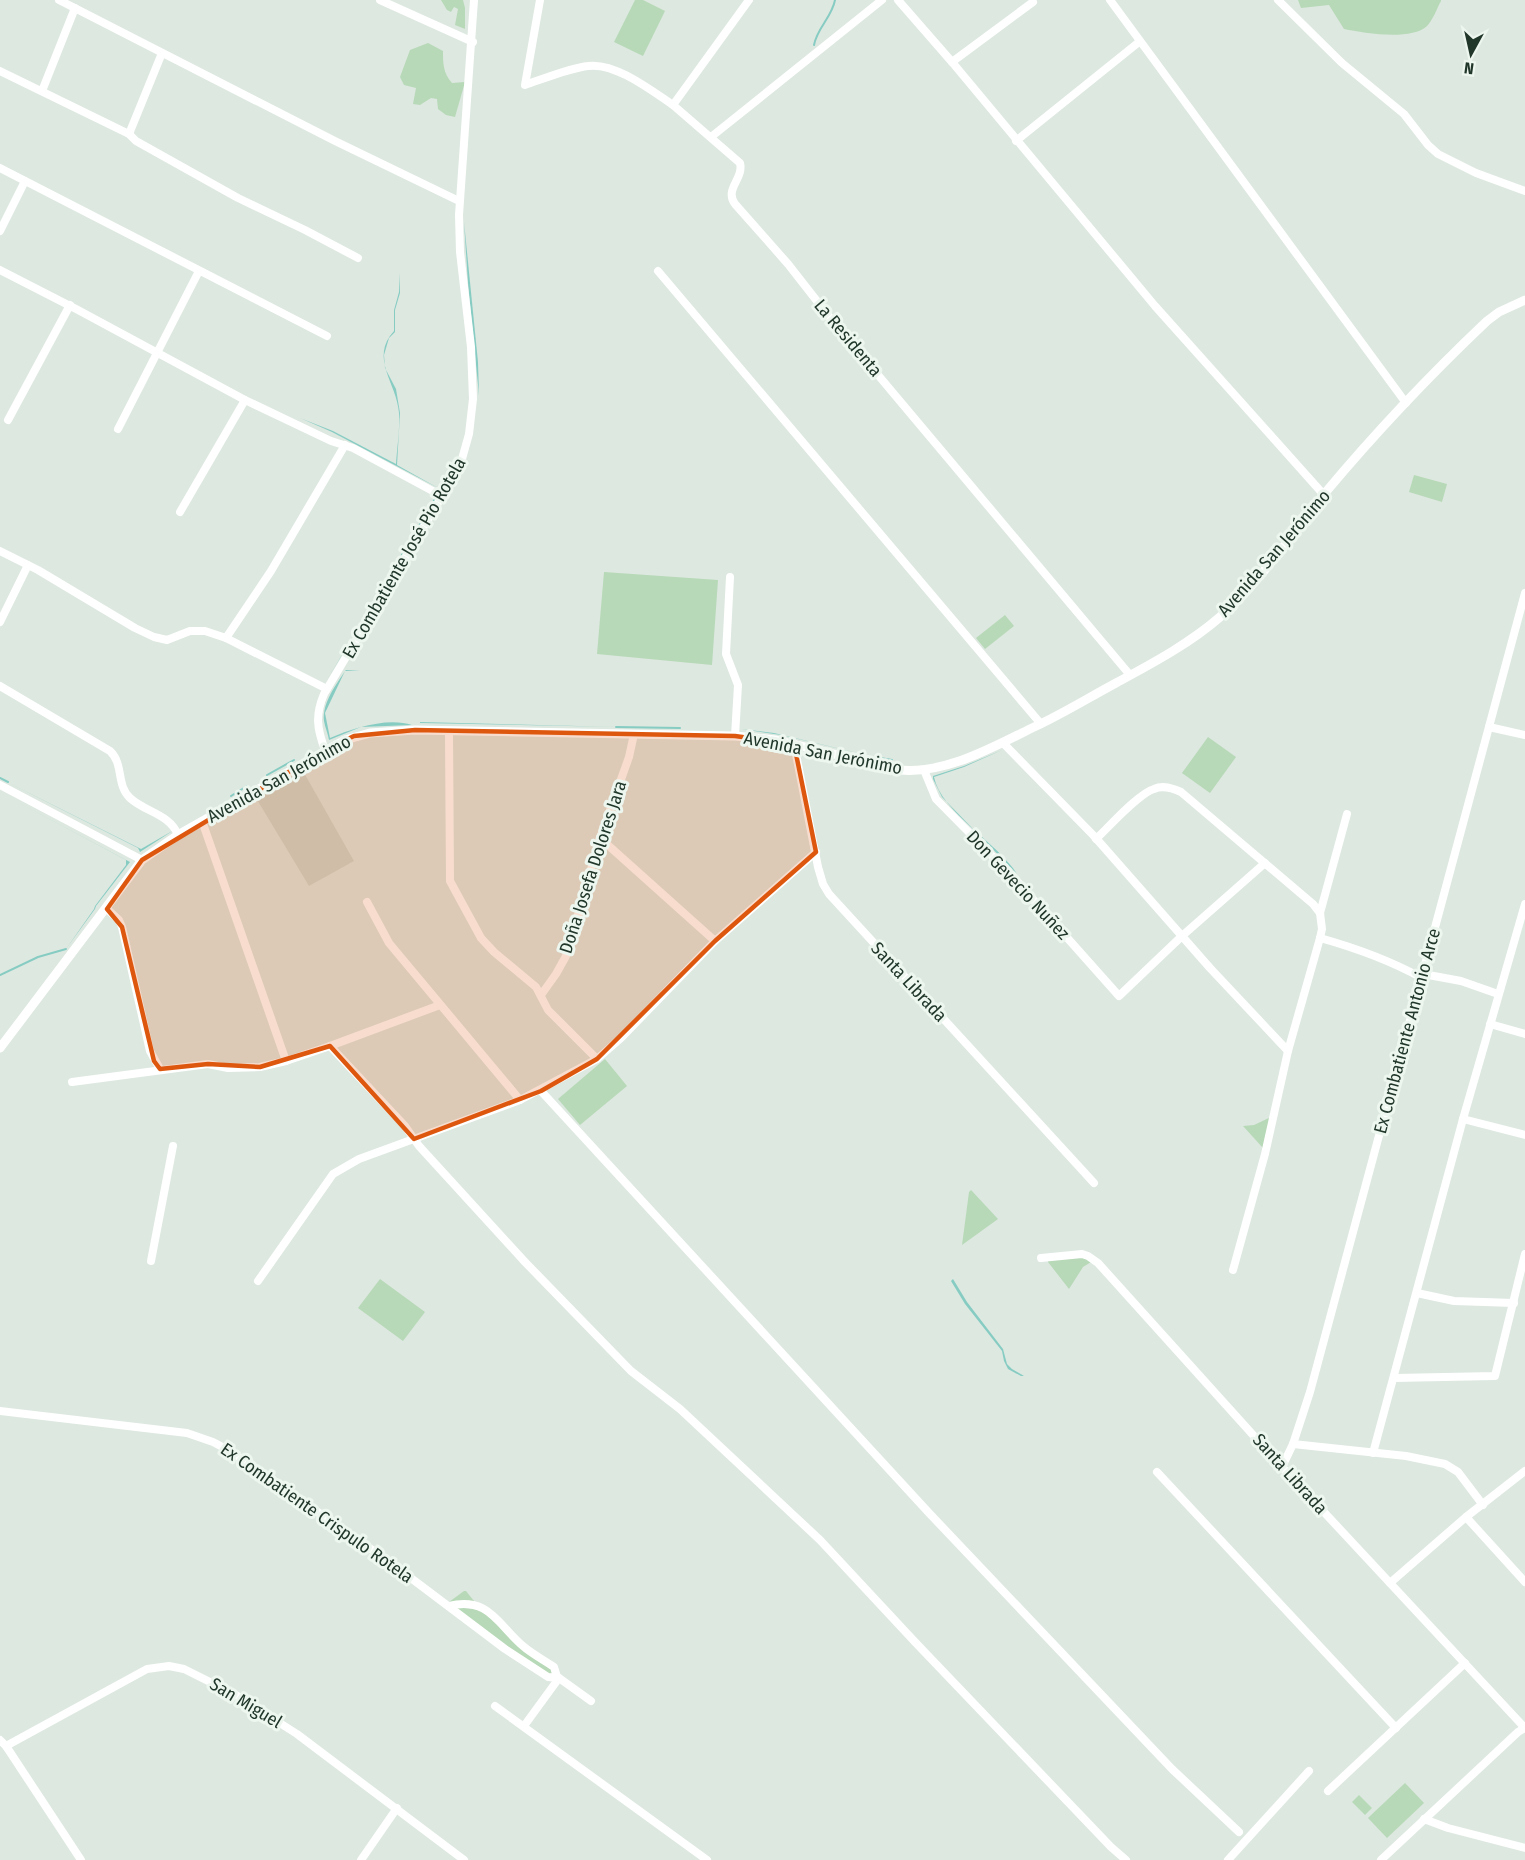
<svg xmlns="http://www.w3.org/2000/svg" width="1525" height="1860" font-family="'Fira Sans Condensed',sans-serif">
  <style>
    .built { fill: #ccd8cf }
    .green { fill: #b7d9b7 }
    .water { fill: #87ccc3 }
    .lines { fill: none; stroke-linecap: round; stroke-linejoin: round }
    .stream { stroke: #87ccc3; stroke-width: 2 }
    .minor { stroke: #fff; stroke-width: 8 }
    .tertiary { stroke: #fff; stroke-width: 9 }
    .marked { fill: #de570e; fill-opacity: 0.2; stroke: #de570e; stroke-width: 4.5; stroke-linejoin: round }
    .labels { text-anchor: middle; dominant-baseline: central; stroke-width: 6; stroke-linejoin: round; paint-order: stroke }
    .street-label { font-size: 18px; fill: #20372a; stroke: #edf6ef }
  </style>
  <rect width="100%" height="100%" fill="#dde8e0"/>
  <path class="built" d="M303,771L354,861L309,886L256,798Z"/>
  <g class="green">
    <path d="M441,0H463L465,8V29L455,25L458,9L454,7L451,12L447,10Z"/>
    <path d="M635,0H643L665,11L643,56L614,42Z"/>
    <path d="M1298,0H1441V1C1437,8 1433,20 1427,26C1411,41 1364,33 1344,29L1329,5L1301,8Z"/>
    <path d="M428,43L443,51C443,63 443,73 452,83L465,82L455,117L446,115L438,109L437,99L431,98L420,105L413,104L416,88L404,85L400,77L410,50Z"/>
    <path d="M1414,475L1447,484L1442,502L1409,492Z"/>
    <path d="M604,572L718,580L712,665L597,654Z"/>
    <path d="M1005,615L1014,626L985,649L976,638Z"/>
    <path d="M1208,737L1236,757L1210,793L1182,773Z"/>
    <path d="M605,1059L627,1086L580,1125L558,1099Z"/>
    <path d="M1271,1117L1263,1148L1243,1126L1254,1125Z"/>
    <path d="M971,1190L998,1219L962,1245L969,1192Z"/>
    <path d="M1084,1257L1091,1262L1083,1267L1069,1289L1048,1262V1260Z"/>
    <path d="M380,1279L425,1312L403,1341L358,1308Z"/>
    <path d="M466,1591L474,1601L449,1602L464,1591Z"/>
    <path d="M455,1607L481,1610L551,1669L552,1673L549,1674L512,1651Z"/>
    <path d="M1405,1783L1424,1803L1387,1838L1368,1818Z"/>
    <path d="M1359,1795L1372,1808L1365,1815L1352,1802Z"/>
  </g>
  <g class="water">
    <path d="M464,222L478,362L479,395L468,283Z"/>
    <path d="M400,273V293L395,310V332L389,338L384,355L385,368L396,389L400,413L397,465L440,489L332,432L300,418L333,431L396,464C397,448 400,430 399,413C397,383 369,358 394,331V310L399,292Z"/>
    <path d="M435,497L436,498L327,680Z"/>
    <path d="M346,670L360,671H345L325,713L330,738C353,728 388,717 412,725L361,727L329,740C328,734 325,727 324,721C322,703 336,685 345,671Z"/>
    <path d="M420,722L618,727L420,723Z"/>
    <path d="M741,729L774,733L883,759L781,735Z"/>
    <path d="M1002,750L964,767L934,777C941,812 999,844 1017,874L942,797L933,779V776L964,766Z"/>
    <path d="M7,782L141,849L174,830L140,852L138,848Z"/>
    <path d="M8,797L130,862L96,906L95,909L66,949L94,909L95,906L126,865V860Z"/>
    <path d="M953,1279L967,1302L1003,1349L1007,1364L1012,1369L1024,1376H1021L1008,1369L1004,1361L1002,1351L965,1304L951,1281Z"/>
  </g>
  <g class="lines">
    <g class="stream">
      <path d="M814,45C817,28 832,17 835,0"/>
      <path d="M616,727L680,728"/>
      <path d="M880,758L892,760"/>
      <path d="M267,775L294,760"/>
      <path d="M0,778L8,782"/>
      <path d="M231,796L247,786"/>
      <path d="M0,975L38,957L66,949"/>
    </g>
    <g class="minor">
      <path d="M59,0L335,141L459,201"/>
      <path d="M380,0L473,42"/>
      <path d="M540,0L525,85C543,79 570,68 588,66C615,62 652,91 673,105"/>
      <path d="M749,0L673,105L740,163C744,179 724,189 735,204L788,264L831,319L1130,675"/>
      <path d="M898,0L952,62L1155,306L1324,495"/>
      <path d="M1110,0L1406,403"/>
      <path d="M1278,0L1342,63L1404,114L1428,145L1438,154L1476,173L1525,191"/>
      <path d="M952,62L1033,2"/>
      <path d="M0,71L129,134L136,141L238,198L305,230L358,258"/>
      <path d="M42,91L75,8"/>
      <path d="M129,134L162,53"/>
      <path d="M711,137L882,0"/>
      <path d="M1016,141L1139,42"/>
      <path d="M0,168L327,336"/>
      <path d="M0,231L25,181"/>
      <path d="M0,270L78,310L245,400L331,441L353,448L442,496"/>
      <path d="M658,271L1041,724"/>
      <path d="M8,420L70,305"/>
      <path d="M118,429L199,271"/>
      <path d="M180,512L245,400"/>
      <path d="M0,551L38,570L135,628L154,637L167,640L190,631H205L226,638L327,689"/>
      <path d="M730,577L726,654L738,685L735,736"/>
      <path d="M0,622L28,565"/>
      <path d="M226,638L271,571L345,445"/>
      <path d="M0,686L110,751C124,764 116,785 130,798C145,812 170,814 178,835"/>
      <path d="M1489,727L1525,735"/>
      <path d="M449,731L450,881L481,938L494,952L536,987L548,1010L597,1059"/>
      <path d="M1003,743L1094,836L1210,968L1288,1051"/>
      <path d="M794,744L818,867L823,884L829,894L1094,1183"/>
      <path d="M325,750C317,729 315,715 324,694L460,466L469,434L473,399L471,347L460,252L459,215L474,0"/>
      <path d="M924,770L936,799L1014,878L1119,996L1182,936L1265,863"/>
      <path d="M0,785L142,860"/>
      <path d="M202,821L286,1061"/>
      <path d="M600,838L715,941"/>
      <path d="M1096,839C1109,827 1139,793 1154,789C1163,785 1172,788 1181,792L1313,904L1320,913"/>
      <path d="M367,902L389,943L520,1100"/>
      <path d="M107,909L119,920L122,927L150,1051L160,1069"/>
      <path d="M1320,938C1356,948 1389,960 1422,978"/>
      <path d="M1423,974L1461,981L1498,994"/>
      <path d="M541,995L556,974L566,956L600,838L629,757L634,734"/>
      <path d="M1490,1024L1525,1034"/>
      <path d="M330,1046L405,1126L419,1146L525,1262L631,1371L680,1409L820,1540L915,1642L1111,1847L1126,1860"/>
      <path d="M72,1082L208,1064L228,1068L260,1067L286,1061L330,1046L440,1005"/>
      <path d="M541,1091L930,1514L1172,1769L1239,1832"/>
      <path d="M1463,1119L1525,1135"/>
      <path d="M1041,1258L1082,1254L1088,1256L1098,1263L1282,1467L1525,1728"/>
      <path d="M151,1261L173,1146"/>
      <path d="M1233,1270L1265,1154L1288,1051L1320,938L1322,929L1320,913L1347,814"/>
      <path d="M258,1281L333,1174L359,1159L520,1100L597,1059L621,1038L715,941L816,852"/>
      <path d="M1417,1293L1454,1301L1514,1303"/>
      <path d="M1394,1378L1495,1376L1525,1254"/>
      <path d="M0,1411L187,1433L213,1442L230,1451L391,1563L505,1649L548,1677L559,1678L591,1701"/>
      <path d="M1293,1444L1406,1456L1445,1464L1458,1472L1483,1505"/>
      <path d="M1373,1453L1463,1119L1525,904"/>
      <path d="M1282,1467L1293,1444L1310,1392L1525,593"/>
      <path d="M1157,1472L1396,1728"/>
      <path d="M1466,1517L1525,1582"/>
      <path d="M1390,1583L1466,1517L1525,1471"/>
      <path d="M449,1606C489,1596 498,1625 523,1646C532,1654 544,1660 554,1667L557,1677"/>
      <path d="M495,1706L707,1860"/>
      <path d="M524,1726L559,1678"/>
      <path d="M0,1740L6,1746L81,1860"/>
      <path d="M6,1746L147,1669L169,1666L184,1669L236,1695L297,1734L464,1860"/>
      <path d="M1328,1791L1465,1663"/>
      <path d="M1424,1819L1448,1828L1525,1848"/>
      <path d="M361,1860L397,1808"/>
      <path d="M1228,1860L1309,1771"/>
      <path d="M1381,1860L1518,1732L1525,1728"/>
    </g>
    <path class="tertiary" d="M0,1048L142,860L178,835L345,740L370,733L415,730L735,736L776,740L900,770C946,774 991,748 1032,728C1061,715 1088,698 1116,683C1151,664 1189,644 1220,617C1261,581 1291,535 1325,493C1376,432 1430,375 1487,321L1499,312L1525,300"/>
  </g>
  <path class="marked" d="M415,730L735,736L794,744L816,852L715,941L597,1059L541,1091L414,1139L330,1046L260,1067L208,1064L160,1069L154,1061L122,927L107,909L142,860L325,750L354,736Z"/>
  <g class="labels">
    <g class="street-label">
      <text transform="translate(848 338) rotate(50)">La Residenta</text>
      <text transform="translate(1274 553) rotate(-49)">Avenida San Jerónimo</text>
      <text transform="translate(404 558) rotate(-60)">Ex Combatiente José Pio Rotela</text>
      <text transform="translate(823 753) rotate(11)">Avenida San Jerónimo</text>
      <text transform="translate(279 779) rotate(-29)">Avenida San Jerónimo</text>
      <text transform="translate(593 867) rotate(-72)">Doña Josefa Dolores Jara</text>
      <text transform="translate(1018 885) rotate(47)">Don Gevecio Nuñez</text>
      <text transform="translate(909 982) rotate(47)">Santa Librada</text>
      <text transform="translate(1407 1031) rotate(-75)">Ex Combatiente Antonio Arce</text>
      <text transform="translate(1290 1474) rotate(48)">Santa Librada</text>
      <text transform="translate(317 1513) rotate(35)">Ex Combatiente Crispulo Rotela</text>
      <text transform="translate(246 1703) rotate(31)">San Miguel</text>
    </g>
  </g>
  <g transform="translate(1471 54) rotate(188)" stroke="#edf6ef" stroke-width="4.5" paint-order="stroke">
  <path d="M0-4.5L10 22L0 15L-10 22Z" fill="#20372a"/>
  <text y="-9" font-size="16" font-weight="bold" text-anchor="middle" fill="#20372a">N</text>
  </g>
</svg>
